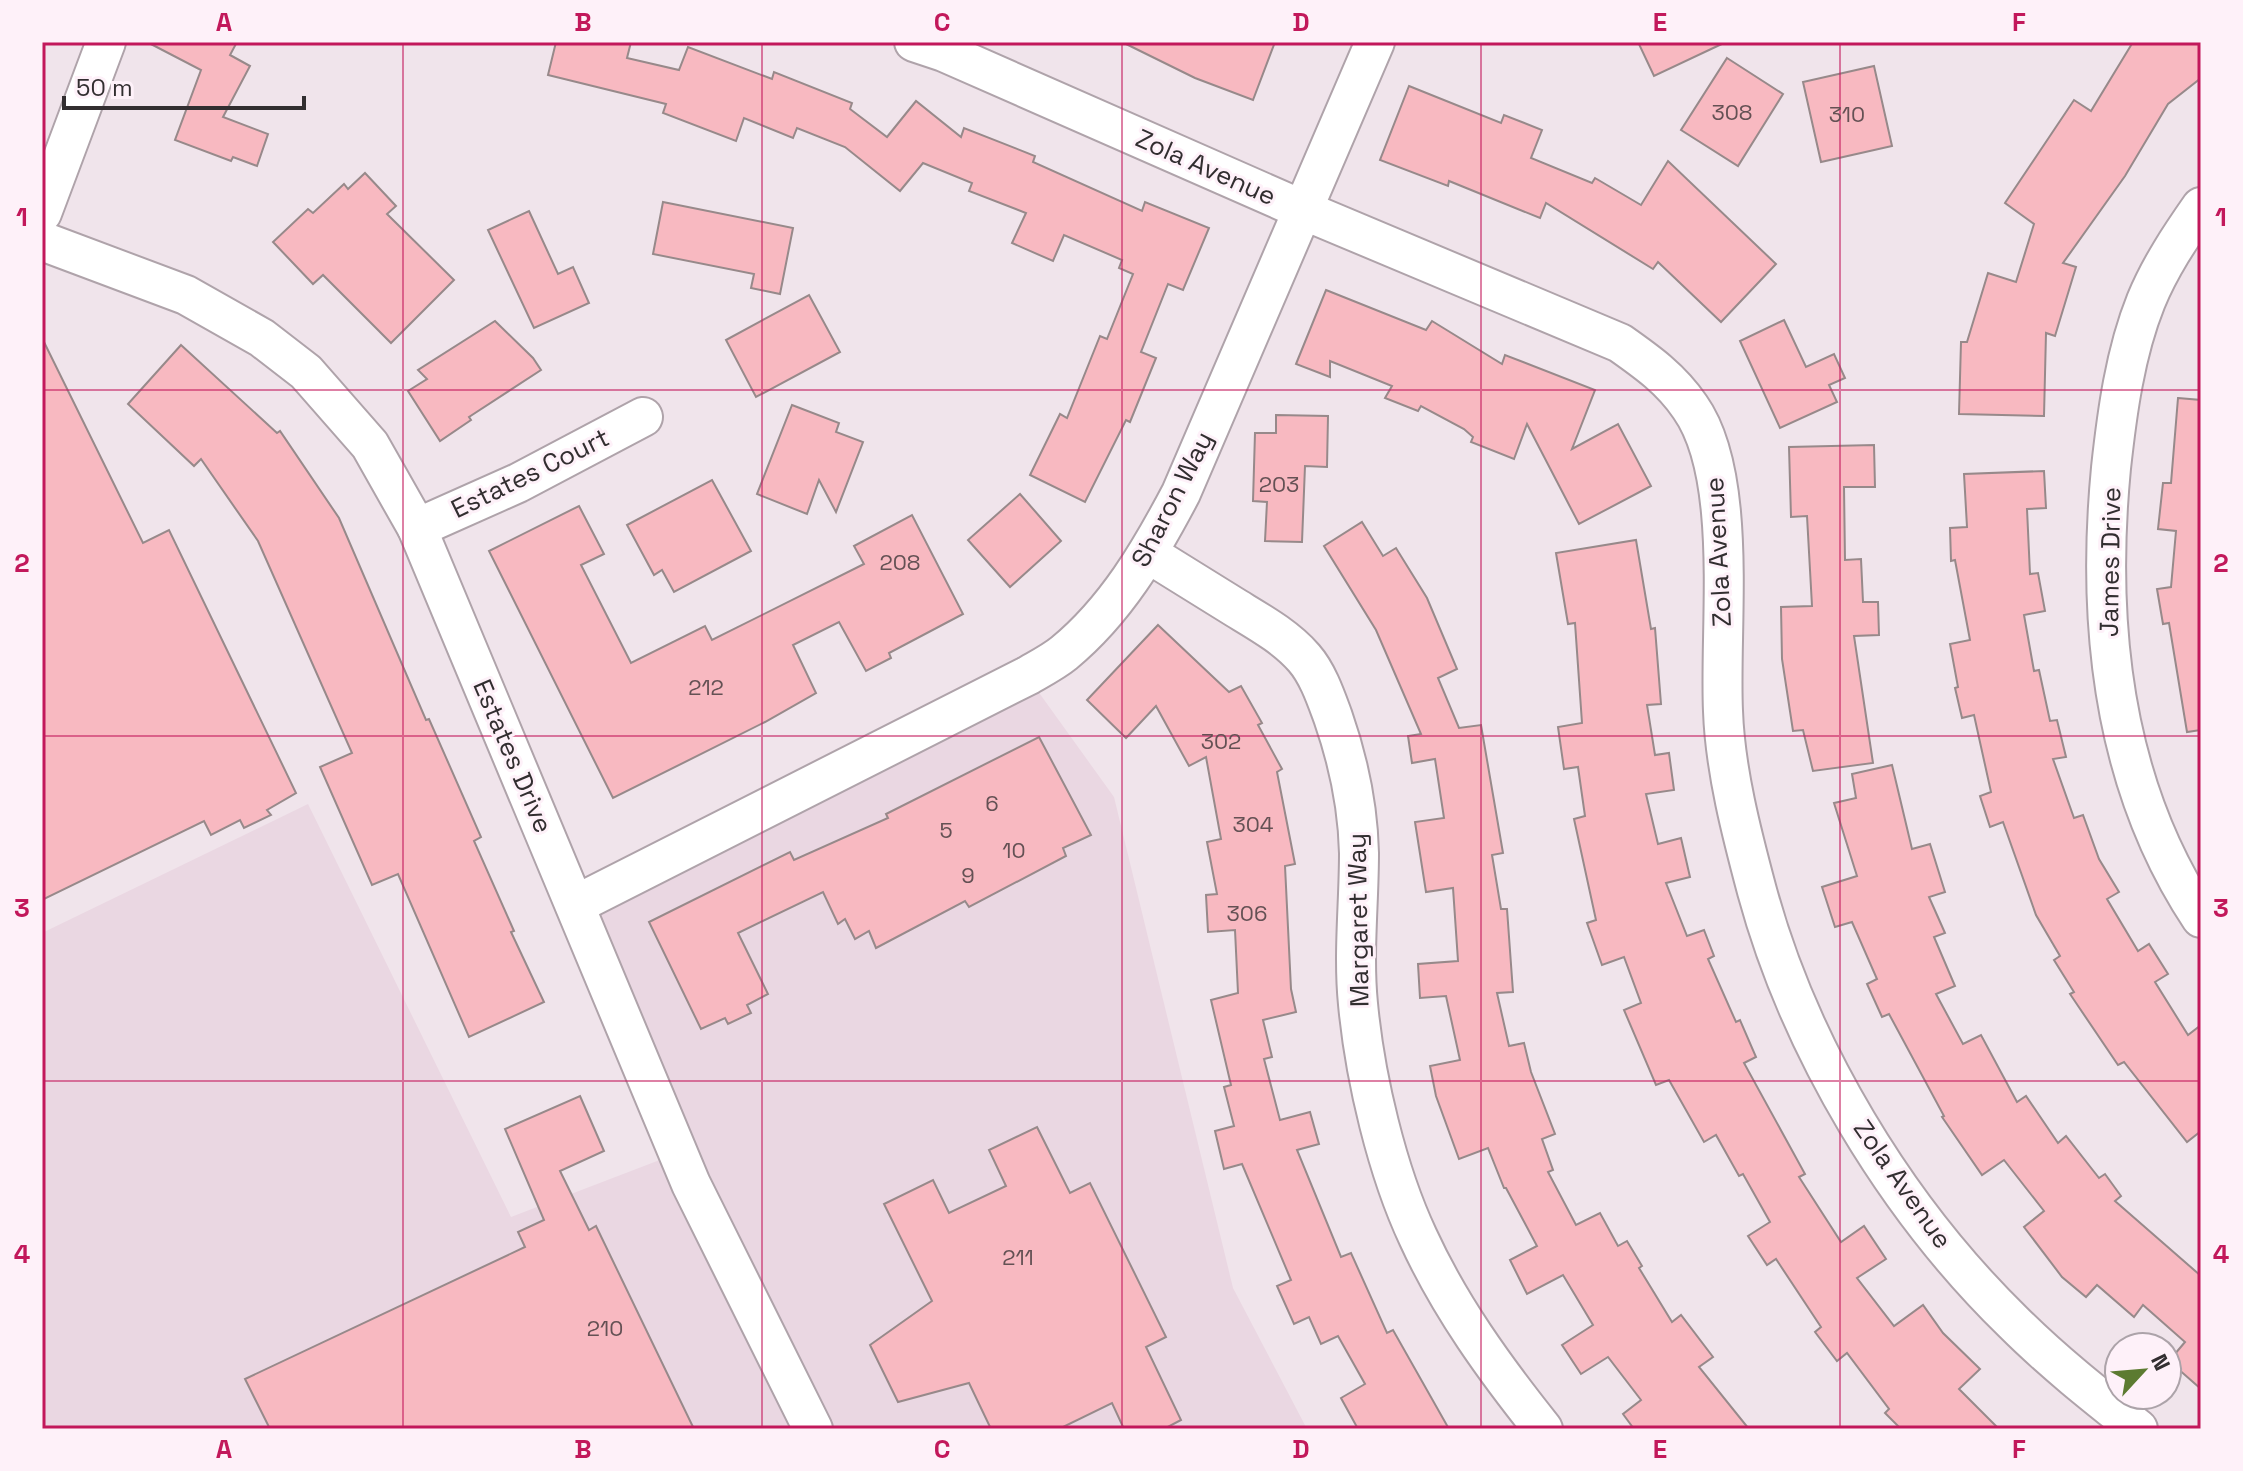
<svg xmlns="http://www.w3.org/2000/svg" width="2243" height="1471" font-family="'Space Grotesk',sans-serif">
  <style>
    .built { fill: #ead7e2 }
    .building { fill: #f8b9c1; stroke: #97898a; stroke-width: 2 }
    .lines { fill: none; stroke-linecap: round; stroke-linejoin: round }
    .minor-casing { stroke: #afa3aa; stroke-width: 42 }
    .minor { stroke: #fff; stroke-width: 38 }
    .grid { fill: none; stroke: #c2185b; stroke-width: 2; stroke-opacity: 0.55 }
    .labels { text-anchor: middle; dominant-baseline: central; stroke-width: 6; stroke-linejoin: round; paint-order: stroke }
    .number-label { font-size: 22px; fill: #645154 }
    .street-label { font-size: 26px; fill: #322e30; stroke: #fef1f9 }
    .neatline { fill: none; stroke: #c2185b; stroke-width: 3 }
    .grid-label { font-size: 26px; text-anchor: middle; font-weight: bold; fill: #c2185b }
  </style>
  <rect width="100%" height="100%" fill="#f0e4eb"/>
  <path class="built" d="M1027,676L1114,797L1233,1288L1307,1429H42V933L308,804L511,1217L678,1153L575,905Z"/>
  <g class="building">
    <path d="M147,42H237L230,55L250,66L223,117L268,134L257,166L233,157L231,161L175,140L201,70Z"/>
    <path d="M556,42H631L627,58L679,70L688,47L772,79L774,72L852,103L850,109L887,137L916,101L961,137L964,128L1035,156L1033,162L1142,211L1145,202L1209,228L1183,290L1168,284L1141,352L1156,358L1130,422L1126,420L1085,502L1030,475L1060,414L1067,418L1100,336L1107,339L1133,274L1119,268L1122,260L1064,235L1053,261L1012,243L1026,213L969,191L972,183L923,163L900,191L845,147L797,128L793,138L744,118L736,141L663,113L666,104L548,75Z"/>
    <path d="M1122,42H1275L1253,100L1195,78Z"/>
    <path d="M1638,42H1726L1654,76Z"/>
    <path d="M2133,42H2201V78L2168,104L2125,176L2063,263L2076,267L2055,336L2046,333L2044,416L1959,414L1961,342H1967L1988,273L2016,282L2034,224L2005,203L2074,100L2091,111Z"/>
    <path d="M1727,58L1783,94L1738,166L1681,130Z"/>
    <path d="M1874,66L1892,146L1821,162L1803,82Z"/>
    <path d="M1409,86L1501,123L1504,115L1542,130L1531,158L1592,183L1595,178L1641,205L1668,161L1776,264L1721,322L1658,262L1653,269L1546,203L1540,218L1449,181L1448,186L1380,160Z"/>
    <path d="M365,173L396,206L387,214L454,280L391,343L323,275L313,284L273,242L308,209L313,213L344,184L348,189Z"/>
    <path d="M663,202L793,228L780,294L751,288L754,274L653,254Z"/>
    <path d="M529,211L558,274L573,267L589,303L534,328L488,230Z"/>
    <path d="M1326,290L1426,330L1432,321L1502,364L1505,355L1595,390L1572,449L1618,424L1651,486L1579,524L1527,424L1514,459L1471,442L1473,437L1464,429L1421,406L1418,411L1385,398L1392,386L1330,361V377L1296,364Z"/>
    <path d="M809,295L840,352L756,397L726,340Z"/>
    <path d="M1784,320L1806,367L1834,354L1845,378L1829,385L1837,402L1780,428L1740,341Z"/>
    <path d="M495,321L533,358L541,370L469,417L471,420L440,441L408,391L427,379L418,370Z"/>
    <path d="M42,338L143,543L169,530L296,793L267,810L271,815L244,828L240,820L211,835L204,821L42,900Z"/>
    <path d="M181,345L277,433L280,431L339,518L426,720L429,719L481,837L474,841L514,931L511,932L544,1002L469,1037L398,874L372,885L320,767L352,753L258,541L201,459L194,466L128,404Z"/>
    <path d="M2178,398L2201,400V730L2187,732L2169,623L2163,624L2157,589L2171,587L2176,531L2158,529L2163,483H2171Z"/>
    <path d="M792,405L839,423L836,432L863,442L836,512L819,480L807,514L757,494Z"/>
    <path d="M1276,415L1328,416L1327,467L1305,466L1302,542L1265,541L1267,502L1253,501L1255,433H1276Z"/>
    <path d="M1874,445L1875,487H1844L1845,560L1861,559L1863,602H1878L1879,635L1854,636L1873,763L1813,771L1803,730L1793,731L1782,659L1781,607L1812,606L1807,516L1791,517L1789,447Z"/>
    <path d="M2044,471L2046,508L2027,509L2030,574L2038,573L2045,611L2024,615L2034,671L2039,670L2050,721L2057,720L2066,757L2053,759L2074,818L2083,815L2099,859L2119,892L2107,899L2138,951L2149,944L2168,974L2155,982L2188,1035L2201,1025V1131L2187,1142L2124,1062L2118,1065L2070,994L2074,992L2054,960L2060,956L2036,915L2003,822L1990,827L1980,796L1991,792L1974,715L1962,718L1955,688L1958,687L1950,644L1970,640L1955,560L1951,561L1950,528L1967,527L1964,474Z"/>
    <path d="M712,480L751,551L674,592L662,570L654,575L627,525Z"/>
    <path d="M1020,494L1061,541L1010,587L968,540Z"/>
    <path d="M579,506L604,554L581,565L631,663L705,626L712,640L864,564L854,546L912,515L963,614L889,653L891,658L866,671L839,622L793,645L816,693L765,722L613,798L489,551Z"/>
    <path d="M1362,522L1383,556L1396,548L1427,598L1457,669L1438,678L1459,728L1481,725L1503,853L1492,855L1501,909H1507L1513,992L1497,993L1509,1046L1524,1043L1531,1072L1555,1134L1542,1139L1553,1170L1548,1172L1576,1225L1600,1213L1618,1246L1627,1241L1642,1266L1639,1268L1672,1322L1681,1315L1713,1357L1699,1367L1749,1429H1634L1623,1414L1641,1400L1608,1357L1581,1374L1562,1345L1593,1325L1563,1275L1527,1294L1510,1260L1537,1246L1506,1188H1504L1488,1148L1459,1159L1436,1096L1430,1066L1460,1060L1446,996L1420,998L1418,964L1458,961L1453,888L1426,892L1415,822L1444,818L1435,759L1412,763L1408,736L1421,734L1376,630L1324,546Z"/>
    <path d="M1636,540L1651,629L1655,628L1661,704L1647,705L1655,755L1669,753L1674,790L1646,794L1658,844L1681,838L1690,877L1666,883L1687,936L1704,930L1714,956L1708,959L1736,1022L1740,1020L1756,1057L1744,1063L1805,1174L1799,1177L1841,1242L1864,1226L1886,1259L1857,1278L1894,1326L1923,1305L1943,1333L1980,1369L1959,1389L1999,1429H1901L1885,1413L1889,1409L1847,1353L1837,1361L1815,1332L1821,1327L1776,1259L1767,1265L1748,1236L1770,1222L1743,1174L1739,1176L1716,1135L1704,1142L1669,1080L1656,1085L1624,1010L1641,1003L1624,957L1602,965L1587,923L1596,920L1574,819L1585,816L1578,767L1564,769L1558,727L1582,723L1575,623L1568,624L1556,553Z"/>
    <path d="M1158,625L1229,692L1241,686L1262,723L1258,725L1282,769L1277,772L1295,864L1285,866L1291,989L1296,1012L1263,1020L1272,1057L1264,1059L1280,1120L1310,1112L1319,1144L1297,1150L1341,1257L1351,1253L1387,1333L1393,1330L1449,1429H1358L1341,1398L1365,1384L1338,1336L1321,1344L1309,1317L1294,1324L1277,1286L1291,1280L1242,1164L1224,1169L1215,1131L1234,1126L1224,1087L1231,1085L1211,1000L1238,993L1235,930L1208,932L1206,895L1217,894L1207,842L1221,839L1206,757L1189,766L1156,706L1126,738L1087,700Z"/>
    <path d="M1039,737L1091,835L1063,848L1066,856L969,907L965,901L876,948L869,931L855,939L845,919L838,924L823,892L738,933L768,994L747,1005L751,1013L728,1024L725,1018L701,1029L649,922L790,852L794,860L888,818L886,814Z"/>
    <path d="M1892,765L1912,849L1930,844L1945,892L1929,897L1945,933L1934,937L1955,986L1936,994L1963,1044L1981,1035L2017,1102L2026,1096L2058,1143L2066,1136L2099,1178L2105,1174L2121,1196L2115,1201L2201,1276V1389L2169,1361L2185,1342L2143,1305L2134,1317L2097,1285L2086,1297L2062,1277L2024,1227L2044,1211L2004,1160L1982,1175L1942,1117L1944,1116L1889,1014L1882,1017L1867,984L1877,979L1852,922L1835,927L1822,887L1857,876L1834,803L1856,798L1852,774Z"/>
    <path d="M580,1096L604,1151L560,1171L589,1230L596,1226L694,1429H270L245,1379L525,1247L518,1232L544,1220L505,1129Z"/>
    <path d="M1037,1127L1070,1193L1090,1183L1166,1337L1146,1347L1181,1420L1164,1429H1124L1112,1403L1059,1429H991L969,1383L898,1402L870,1345L932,1301L884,1204L933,1180L949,1213L1006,1186L989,1150Z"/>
  </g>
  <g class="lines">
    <defs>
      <g id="minor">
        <path d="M914,42L944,52L1303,210L1620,343C1647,362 1671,379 1690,407C1739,476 1719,627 1723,711C1725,770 1742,835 1757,891C1800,1049 1896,1208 2013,1322C2052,1361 2095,1395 2138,1429"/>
        <path d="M2201,207C2180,237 2160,267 2146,301C2125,353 2117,413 2111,468C2096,624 2112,784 2201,918"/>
        <path d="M42,213L106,42"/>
        <path d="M42,241L186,295L262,338L306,372L370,445L417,528L691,1184L813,1429"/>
        <path d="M417,528L518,483L643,417"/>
        <path d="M1149,554C1178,572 1207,590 1236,608C1259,622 1286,637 1304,658C1318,674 1326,698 1333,717C1348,760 1358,809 1359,853C1359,904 1353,954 1358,1004C1365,1078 1387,1171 1418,1237C1450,1307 1495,1369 1543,1429"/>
        <path d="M575,905L1027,676C1039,669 1053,662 1064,653C1116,610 1150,552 1181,493L1375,42"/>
      </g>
    </defs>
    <use href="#minor" class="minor-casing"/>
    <use href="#minor" class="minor"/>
  </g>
  <path class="grid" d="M403,42V1429M762,42V1429M1122,42V1429M1481,42V1429M1840,42V1429M42,390H2201M42,736H2201M42,1081H2201"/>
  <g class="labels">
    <g class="number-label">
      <text x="1732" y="112">308</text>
      <text x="1847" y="114">310</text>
      <text x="1279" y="484">203</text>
      <text x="900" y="562">208</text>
      <text x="706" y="687">212</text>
      <text x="1221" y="741">302</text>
      <text x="992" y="803">6</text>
      <text x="1253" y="824">304</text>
      <text x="946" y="830">5</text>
      <text x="1014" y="850">10</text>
      <text x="968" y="875">9</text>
      <text x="1247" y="913">306</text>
      <text x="1018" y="1257">211</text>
      <text x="605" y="1328">210</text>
    </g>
    <g class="street-label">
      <text transform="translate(1206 167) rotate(24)">Zola Avenue</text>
      <text transform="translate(530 473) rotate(-26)">Estates Court</text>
      <text transform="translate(1172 499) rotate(-63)">Sharon Way</text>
      <text transform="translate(1718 552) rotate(-93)">Zola Avenue</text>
      <text transform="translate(2110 562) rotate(-89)">James Drive</text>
      <text transform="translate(513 756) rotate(67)">Estates Drive</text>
      <text transform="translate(1358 920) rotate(-91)">Margaret Way</text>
      <text transform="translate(1903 1184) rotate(55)">Zola Avenue</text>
    </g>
  </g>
  <rect width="2243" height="1471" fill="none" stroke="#fef1f9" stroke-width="88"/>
  <g transform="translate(2143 1371) rotate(64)"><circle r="38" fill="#fef1f9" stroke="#aca3a9" stroke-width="2"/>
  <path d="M0-6L14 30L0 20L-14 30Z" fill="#5c7b31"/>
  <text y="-12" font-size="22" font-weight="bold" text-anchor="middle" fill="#322e30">N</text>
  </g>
  <path d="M64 96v12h240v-12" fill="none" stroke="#322e30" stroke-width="4"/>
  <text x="76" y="96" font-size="24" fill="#322e30" stroke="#fef1f9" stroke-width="6" paint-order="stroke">50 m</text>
  <rect x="44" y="44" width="2155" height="1383" class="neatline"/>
  <g class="grid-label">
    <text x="224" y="31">A</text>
    <text x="583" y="31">B</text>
    <text x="942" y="31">C</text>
    <text x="1301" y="31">D</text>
    <text x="1660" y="31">E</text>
    <text x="2019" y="31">F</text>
    <text x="22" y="226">1</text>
    <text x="2221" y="226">1</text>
    <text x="22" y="572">2</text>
    <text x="2221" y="572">2</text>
    <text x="22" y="917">3</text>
    <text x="2221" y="917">3</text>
    <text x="22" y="1263">4</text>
    <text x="2221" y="1263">4</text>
    <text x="224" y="1458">A</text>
    <text x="583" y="1458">B</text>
    <text x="942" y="1458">C</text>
    <text x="1301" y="1458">D</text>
    <text x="1660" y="1458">E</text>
    <text x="2019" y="1458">F</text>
  </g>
</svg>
